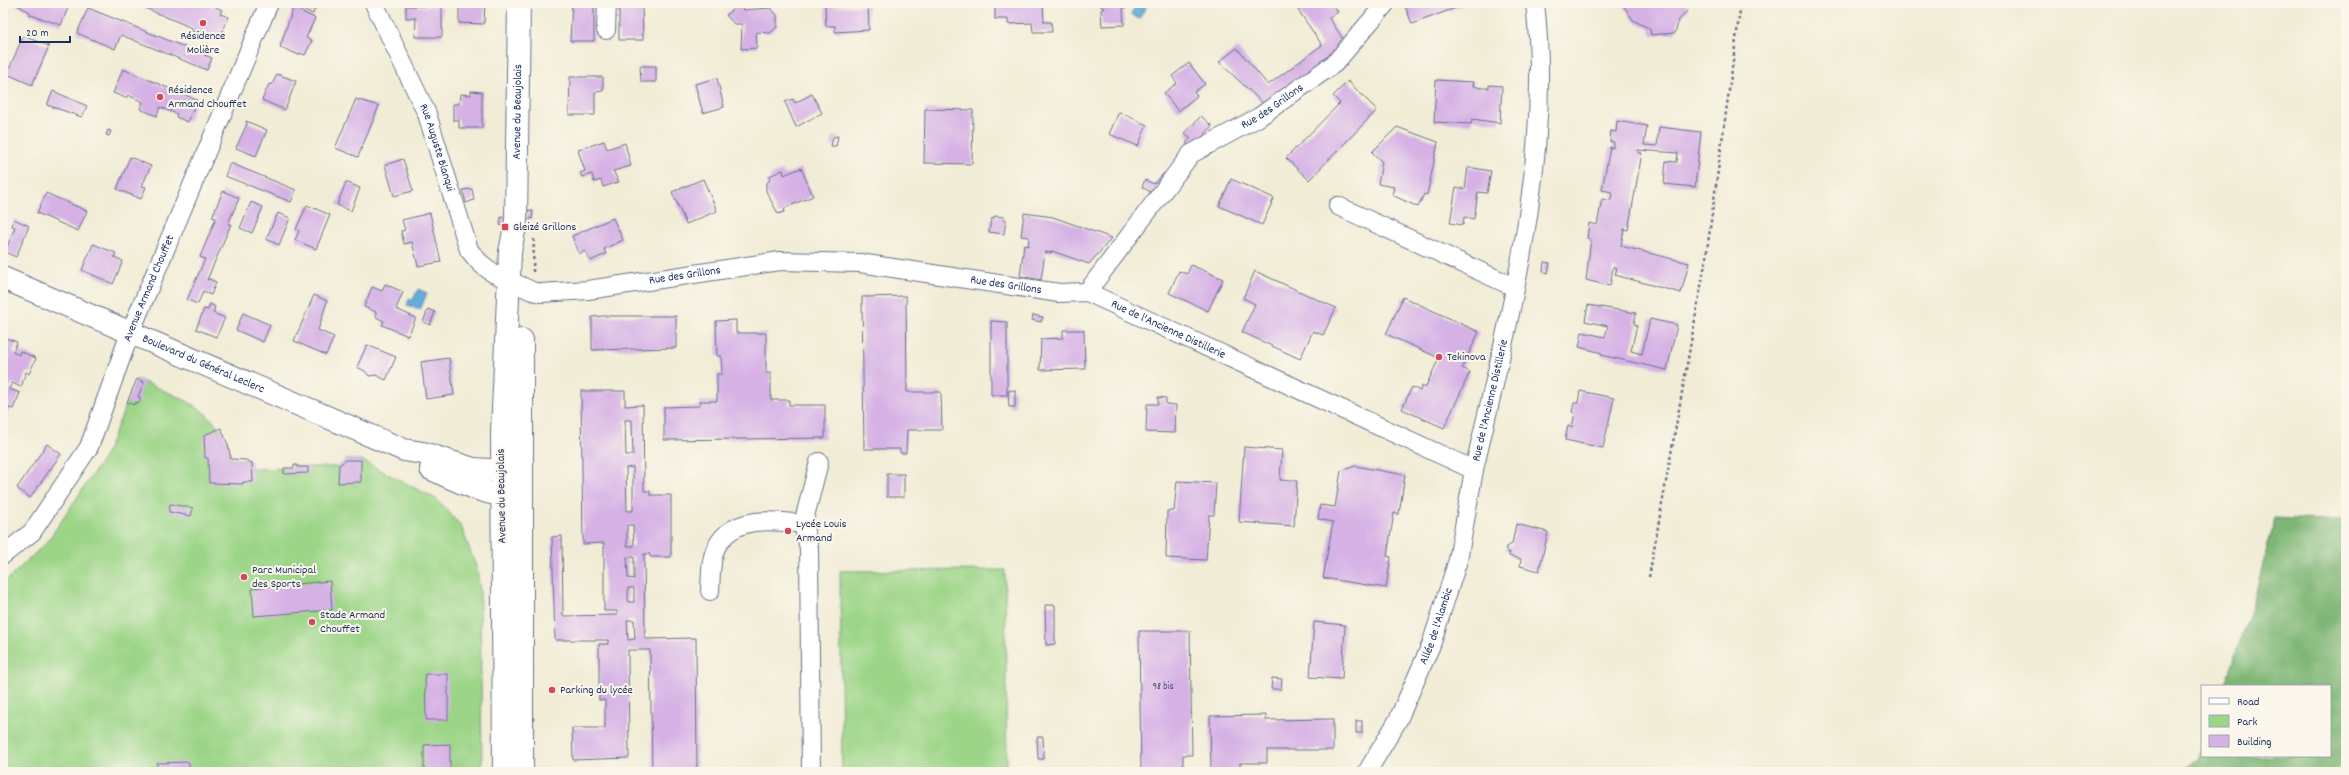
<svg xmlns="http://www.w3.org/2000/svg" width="2349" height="775" font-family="Dekko,sans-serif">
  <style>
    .green { fill: #9dd588; stroke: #5c8273 }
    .forest { fill: #7eb674; stroke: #4c7269 }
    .water { fill: #65acdb; stroke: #406e9c }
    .building { fill: #d5b1e5; fill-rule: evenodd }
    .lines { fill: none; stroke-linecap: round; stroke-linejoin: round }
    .minor-casing { stroke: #667188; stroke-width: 20 }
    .major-casing { stroke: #667188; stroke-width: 24 }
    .path { stroke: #667188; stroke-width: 2.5; stroke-dasharray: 3 3; stroke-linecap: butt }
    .minor { stroke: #fff; stroke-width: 18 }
    .major { stroke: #fff; stroke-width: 22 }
    .poi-dot { fill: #d1495b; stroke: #fbf7ec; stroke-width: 1.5 }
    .labels { text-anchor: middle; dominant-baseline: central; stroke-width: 4; stroke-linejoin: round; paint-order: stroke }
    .number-label { font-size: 10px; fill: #4a5080 }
    .poi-label { font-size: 12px; fill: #1b2f5e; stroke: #fbf7ec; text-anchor: start }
    .street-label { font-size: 12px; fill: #1b2f5e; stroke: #fbf7ec }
  </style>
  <rect width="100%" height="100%" fill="#fbf7ec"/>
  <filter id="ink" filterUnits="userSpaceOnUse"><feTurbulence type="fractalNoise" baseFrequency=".025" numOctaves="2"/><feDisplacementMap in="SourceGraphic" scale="8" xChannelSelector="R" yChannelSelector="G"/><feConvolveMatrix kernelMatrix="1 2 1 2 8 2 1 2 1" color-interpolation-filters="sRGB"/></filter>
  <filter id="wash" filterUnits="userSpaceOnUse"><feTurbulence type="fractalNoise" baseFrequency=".012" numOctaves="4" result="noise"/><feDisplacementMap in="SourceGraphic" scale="16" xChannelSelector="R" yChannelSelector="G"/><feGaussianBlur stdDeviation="0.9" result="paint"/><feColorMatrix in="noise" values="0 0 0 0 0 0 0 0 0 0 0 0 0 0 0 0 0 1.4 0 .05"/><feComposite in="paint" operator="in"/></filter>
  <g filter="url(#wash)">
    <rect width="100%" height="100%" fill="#f1ecd5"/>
    <g class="green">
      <path d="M137,379C179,398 222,408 231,459L249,460L253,469L294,468V465H297V467H338L346,460H361L438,500L461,526L477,569L480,592L482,772H3V584L48,541L105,456Z"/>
      <path d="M1005,570L1007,772H842L840,571Z"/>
    </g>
    <path class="forest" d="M2275,518L2346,521V772H2182L2183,768L2197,759L2202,745V756H2330V686H2224L2251,610Z"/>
    <g class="water">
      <path d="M1137,3H1148L1139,19L1131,14Z"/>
      <path d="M418,289L427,293L420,310L407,305L409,299L413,300Z"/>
    </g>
    <g id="blocks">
      <g class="building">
        <path d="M13,3H67L66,6L68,8L61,25L28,14L30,12Z"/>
        <path d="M131,3H208L222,10L220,14L229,17L219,39L199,31L194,32L191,31L192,28L138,5L130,6Z"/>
        <path d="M299,3H317L313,14L297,7Z"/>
        <path d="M459,3H485L484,24L459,23Z"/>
        <path d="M572,3H594V41H570Z"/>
        <path d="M619,3H642L643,40H619Z"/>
        <path d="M834,3V7L868,6L869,30L835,32V26H826L825,4Z"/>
        <path d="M995,3H1043L1044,22H1051L1052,32H1033L1032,23L1008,24V19H995Z"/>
        <path d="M1096,3H1127V8H1123L1124,25L1102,26L1101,10L1104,8Z"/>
        <path d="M1332,3L1338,12L1329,18L1345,42L1329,61L1266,106L1219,62L1237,48L1268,85L1322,45L1294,4Z"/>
        <path d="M1413,3H1469L1412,24L1405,6Z"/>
        <path d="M1617,3H1685L1688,10L1679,20L1675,33L1651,35L1650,29L1633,20L1623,5L1617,6Z"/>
        <path d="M738,5L743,10L770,8L777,15V27L770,33L756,32L757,48L741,49L742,24H734L726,15Z"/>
        <path d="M406,6L442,7V37H415L416,18H406Z"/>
        <path d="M88,8L212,58L207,70L121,35L115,49L77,33Z"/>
        <path d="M293,8L315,18L306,38L312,40L305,55L300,53L299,55L280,47Z"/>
        <path d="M23,36L49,46L32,85L7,74Z"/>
        <path d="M1189,63L1205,84L1194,92L1197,96L1178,111L1164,93L1177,83L1172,76Z"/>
        <path d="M640,66H656V82H641Z"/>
        <path d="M123,69L197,100L188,122L176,117L177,114L160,107L157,116L140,109L143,102L128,95L126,98L113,93Z"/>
        <path d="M277,74L296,81L285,110L262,100L269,84L272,85Z"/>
        <path d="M570,77H603V91L595,92V115H569Z"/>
        <path d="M717,78L724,107L703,113L695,84Z"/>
        <path d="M1436,80L1474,82L1473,86L1482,88H1489V85L1502,86L1500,123L1472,119L1471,124L1434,122Z"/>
        <path d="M1348,81L1377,110L1309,180L1286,158L1340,103L1333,96Z"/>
        <path d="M53,91L87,106L82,117L47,105Z"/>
        <path d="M471,91L482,92V128H459V120H453V104H459L460,94L471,95Z"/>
        <path d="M812,94L822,113L796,127L785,102L793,99L795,103Z"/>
        <path d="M356,99L379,106L358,157L335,148Z"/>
        <path d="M925,109L973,110L972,164L924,163Z"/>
        <path d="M1119,112L1147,125L1138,146L1109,134Z"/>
        <path d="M1201,116L1212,126L1192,149L1186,143L1191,138L1185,133Z"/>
        <path d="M246,121L267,130L256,156L236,148L247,124Z"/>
        <path d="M1617,121L1647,126L1644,145L1657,146L1659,127L1701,132L1695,187L1664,184L1666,161L1677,162L1678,153L1638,150V153H1642L1628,230L1624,229L1621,246L1689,263L1681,293L1615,275L1617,268L1613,267L1610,286L1586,280L1591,239L1587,238L1589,223L1597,225L1602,199L1611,200L1612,192L1602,190L1610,147L1613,148L1614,142H1610L1611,131L1616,132Z"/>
        <path d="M1397,127L1438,142L1427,195L1424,194L1418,207L1392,195L1394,187L1378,184L1382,162L1372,152Z"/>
        <path d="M108,130L111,131L109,136L106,135Z"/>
        <path d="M838,136L836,146H831L833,137Z"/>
        <path d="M604,141L607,149L625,143L631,166L613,171L619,182L603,187L601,180L594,182L592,174L582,177L580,173L585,171L578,150Z"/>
        <path d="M130,157L151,166L142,186L146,187L141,199L117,189Z"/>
        <path d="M403,159L413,191L394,196L385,165Z"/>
        <path d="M230,163L296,190L291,202L225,176Z"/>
        <path d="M1468,167L1491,171L1487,193L1478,192L1474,219L1464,217L1463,225L1450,223L1456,187L1465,189Z"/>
        <path d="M801,168L813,196L785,208L784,212L778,214L766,191V184L770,180L769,176L783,170L784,175Z"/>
        <path d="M1164,173L1167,176L1152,193L1142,187L1145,180L1154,184Z"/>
        <path d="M703,179L717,211L686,224L672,192Z"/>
        <path d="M1231,179L1274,198L1262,225L1219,206Z"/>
        <path d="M346,182L360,188L351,211L337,205Z"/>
        <path d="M472,189L474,200L466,203L463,190Z"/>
        <path d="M223,191L239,198L228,224H231L207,280L209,279L216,282L211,295L203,291L198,304L187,300L205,259L200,257L216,218L212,217Z"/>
        <path d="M46,193L87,211L78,231L37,213Z"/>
        <path d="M251,202L263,207L252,233L240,228Z"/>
        <path d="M307,205L330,215L316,249L295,240L299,231L296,229Z"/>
        <path d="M528,210L533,211L532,219H527Z"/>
        <path d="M278,213L290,218L279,245L266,239Z"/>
        <path d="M430,213L441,262L418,266L412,242L404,244L401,231L405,230L402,220Z"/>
        <path d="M1024,213L1053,217L1112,238L1089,264L1052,251L1051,253L1045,252L1041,280L1020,276L1024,245L1028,246L1029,237L1021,236Z"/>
        <path d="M994,216L1004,217L1003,220H1006L1004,234L989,232L991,219H994Z"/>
        <path d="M501,217H505V226L500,225Z"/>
        <path d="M613,218L623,240L604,249L606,254L590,261L585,251L579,254L572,236Z"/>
        <path d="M14,219L29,226L16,257L5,252L15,227L12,226Z"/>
        <path d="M93,244L116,253L114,257L123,261L113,284L82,270Z"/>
        <path d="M1544,262L1550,263L1548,273L1543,271Z"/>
        <path d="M1191,265L1223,279L1208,311L1169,293L1179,271L1187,274Z"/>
        <path d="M1255,271L1336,308L1323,335L1313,331L1300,359L1242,332L1255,304L1243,298Z"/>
        <path d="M385,284L403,292L396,309L416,318L408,336L382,325L384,321L376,317V312L364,307L372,287L382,291Z"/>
        <path d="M314,295L327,301L318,330L334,337L326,355L294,341Z"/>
        <path d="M906,296L907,392H941L942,430H907L906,453H900V449H864L862,297Z"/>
        <path d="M1403,297L1479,332L1462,368L1470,372L1444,428L1402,409L1412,387L1420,391L1422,386L1425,388L1439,358L1386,334Z"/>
        <path d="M210,304L215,307L213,313L225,318L216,337L196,329L204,309L208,310Z"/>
        <path d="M1588,305L1636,313L1634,324L1637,325L1631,351L1642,354L1650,319L1677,325L1667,370L1601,355L1602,353L1579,347L1582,332L1605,337L1608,326L1585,321Z"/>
        <path d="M428,309L435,312L430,325L423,322Z"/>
        <path d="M243,313L270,325L263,342L236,330Z"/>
        <path d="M1033,315L1043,317L1041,322L1032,320Z"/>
        <path d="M603,316H676V348L592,350V317Z"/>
        <path d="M736,320V333H766V373H771V400H789V405H825V438L664,440V407L700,406V401H717V374H722L721,356H717L716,321Z"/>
        <path d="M991,321L1007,322V395H991Z"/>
        <path d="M1063,330H1084L1085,369L1040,370L1041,339L1063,338Z"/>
        <path d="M3,337L17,342L13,352L19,355L20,351L36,358L29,374L26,372L21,387L12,383L9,389L20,393L13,409L9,408L3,427Z"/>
        <path d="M367,345L396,357L386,380L376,375L369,376L365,371L357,367Z"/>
        <path d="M449,358L454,395L426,399L421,362Z"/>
        <path d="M137,379L144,382L138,397L141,398L139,403L136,402L134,405L127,402Z"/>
        <path d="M1015,390V407H1009L1008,391Z"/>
        <path d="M581,391H625V406L643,405L644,491H650V495H671V557H650V554H644L645,639L696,638L697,772H652L650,650H628L629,758L573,760L572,728H605V700H599V644H608V640H555L552,537L562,536L563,616L617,615V611H604V543L583,544ZM625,420H632L633,455H626ZM633,467V511H627L626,468ZM627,525H633L634,546H627ZM627,557H634V579L628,578ZM628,588H634V602H628ZM627,620H634L635,639L628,640Z"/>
        <path d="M1580,391L1614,398L1603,448L1565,440L1568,426L1572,427L1575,413L1572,412L1574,403H1578Z"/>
        <path d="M1158,397L1166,398V404L1176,405L1175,433L1146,432L1147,404H1158Z"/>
        <path d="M221,428L228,445L231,459L246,460L252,463L253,482H243V484L209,483L208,458H205L204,435Z"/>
        <path d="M47,444L61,454L30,498L17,488Z"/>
        <path d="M1244,447L1282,450L1280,480L1297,481L1294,526L1239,522Z"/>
        <path d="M346,460H361V482L338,483L339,465Z"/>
        <path d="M294,465H297V467H308V473L284,474V468H294Z"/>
        <path d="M1355,466L1405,475L1399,514L1394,513L1387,556L1391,557L1386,588L1323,578L1333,522L1318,519L1320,505L1335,507L1341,471Z"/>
        <rect x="887" y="474" width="17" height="23"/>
        <path d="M1177,481L1216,483L1214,515H1209L1206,560L1166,558L1167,511H1174Z"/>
        <path d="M170,504L193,508L191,516L169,512Z"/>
        <path d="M1516,524L1548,532L1539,571L1520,566L1521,559L1509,556L1510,552L1508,553L1505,548L1512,544Z"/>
        <path d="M330,581L332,610L254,616L252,588Z"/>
        <path d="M1045,605H1055V644L1046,645Z"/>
        <path d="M1314,622L1345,625L1342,679L1310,677Z"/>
        <path d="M1139,631H1190L1192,755H1183V772H1141Z"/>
        <path d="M425,674H448V720H426Z"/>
        <path d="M1272,678L1282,679L1281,689H1271Z"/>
        <path d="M1266,715V720L1333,719V750H1267V763H1240V772H1211L1210,716Z"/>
        <rect x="1356" y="721" width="6" height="12"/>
        <path d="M1037,737H1043L1044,759H1038Z"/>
        <path d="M450,744V772H424V745Z"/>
        <path d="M189,762V772H157V763Z"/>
      </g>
    </g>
  </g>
  <g filter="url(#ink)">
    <use href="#blocks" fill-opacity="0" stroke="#667188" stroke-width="1"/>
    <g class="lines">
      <defs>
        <g id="minor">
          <path id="s1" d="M374,3L427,114L469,250L480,263L493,273L532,291L541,293L588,290L780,261L860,263L1059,293L1087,292L1474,470C1509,318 1553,160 1535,3"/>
          <path d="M606,30L607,3"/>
          <path d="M1338,206L1514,287"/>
          <path id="s2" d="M1087,292L1191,154L1259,117L1335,63L1386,3"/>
          <path id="s3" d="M3,555L32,532L89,447L130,333L269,3"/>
          <path d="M710,591C711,577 710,558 717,546C734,515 774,520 803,524"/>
          <path d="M811,772L809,548L803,524L819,462"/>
          <path id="s4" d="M1367,772L1398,720L1431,645L1458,560L1474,470"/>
        </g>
        <g id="major">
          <path id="s5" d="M3,278L404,450L423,453L473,469L522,472"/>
          <path d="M431,469C459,481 485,496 515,496"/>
          <path id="s6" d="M504,772L502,432L510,252L516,221L519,3"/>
          <path d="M522,772V340"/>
        </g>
      </defs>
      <use href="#minor" class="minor-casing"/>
      <use href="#major" class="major-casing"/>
      <g class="path">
        <path d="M533,272L534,237"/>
        <path d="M1649,577L1706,258L1741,3"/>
      </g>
      <use href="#minor" class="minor"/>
      <use href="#major" class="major"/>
    </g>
  </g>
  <g class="poi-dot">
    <circle cx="203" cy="23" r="4"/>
    <circle cx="160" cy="97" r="4"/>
    <rect x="501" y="223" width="8" height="8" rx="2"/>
    <circle cx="1439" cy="357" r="4"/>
    <circle cx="788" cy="531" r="4"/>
    <circle cx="244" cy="577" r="4"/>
    <circle cx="312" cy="622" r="4"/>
    <circle cx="552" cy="690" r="4"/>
  </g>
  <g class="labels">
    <g class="number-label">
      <text x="1163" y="687">98 bis</text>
    </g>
    <g class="poi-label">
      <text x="203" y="36" text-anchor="middle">Résidence<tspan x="203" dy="14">Molière</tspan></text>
      <text x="168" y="90">Résidence<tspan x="168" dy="14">Armand Chouffet</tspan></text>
      <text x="513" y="227">Gleizé Grillons</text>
      <text x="1447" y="357">Tekinova</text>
      <text x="796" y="524">Lycée Louis<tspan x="796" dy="14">Armand</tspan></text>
      <text x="252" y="570">Parc Municipal<tspan x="252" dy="14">des Sports</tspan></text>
      <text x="320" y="615">Stade Armand<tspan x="320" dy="14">Chouffet</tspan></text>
      <text x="560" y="690">Parking du lycée</text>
    </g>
    <g class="street-label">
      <text stroke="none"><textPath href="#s2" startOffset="267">Rue des Grillons</textPath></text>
      <text stroke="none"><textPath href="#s6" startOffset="661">Avenue du Beaujolais</textPath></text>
      <text stroke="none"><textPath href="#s1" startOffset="158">Rue Auguste Blanqui</textPath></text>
      <text stroke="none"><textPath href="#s1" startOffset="496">Rue des Grillons</textPath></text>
      <text stroke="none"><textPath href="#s1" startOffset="820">Rue des Grillons</textPath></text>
      <text stroke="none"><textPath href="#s3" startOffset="309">Avenue Armand Chouffet</textPath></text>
      <text stroke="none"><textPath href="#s1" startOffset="991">Rue de l'Ancienne Distillerie</textPath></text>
      <text stroke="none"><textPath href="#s5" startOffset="218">Boulevard du Général Leclerc</textPath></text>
      <text stroke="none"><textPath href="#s1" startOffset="1399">Rue de l'Ancienne Distillerie</textPath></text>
      <text transform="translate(502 496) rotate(-91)">Avenue du Beaujolais</text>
      <text stroke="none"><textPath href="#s4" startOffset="162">Allée de l'Alambic</textPath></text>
    </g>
  </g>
  <rect width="2349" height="775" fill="none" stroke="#fbf7ec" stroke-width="16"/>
  <rect x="2201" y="685" width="130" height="72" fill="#fbf7ec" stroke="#a1a7b3"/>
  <rect x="2209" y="698" width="20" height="6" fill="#ffffff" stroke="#a1a7b3"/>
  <text x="2237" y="705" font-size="12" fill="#1b2f5e">Road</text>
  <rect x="2209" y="715" width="20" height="12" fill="#9dd588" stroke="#a1a7b3"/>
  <text x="2237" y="725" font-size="12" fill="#1b2f5e">Park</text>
  <rect x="2209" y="735" width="20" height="12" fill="#d5b1e5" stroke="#a1a7b3"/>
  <text x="2237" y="745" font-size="12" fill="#1b2f5e">Building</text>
  <path d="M20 36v6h50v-6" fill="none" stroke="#1b2f5e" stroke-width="2"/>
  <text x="26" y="36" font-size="12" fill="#1b2f5e" stroke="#fbf7ec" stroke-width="3" paint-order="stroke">20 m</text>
</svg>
